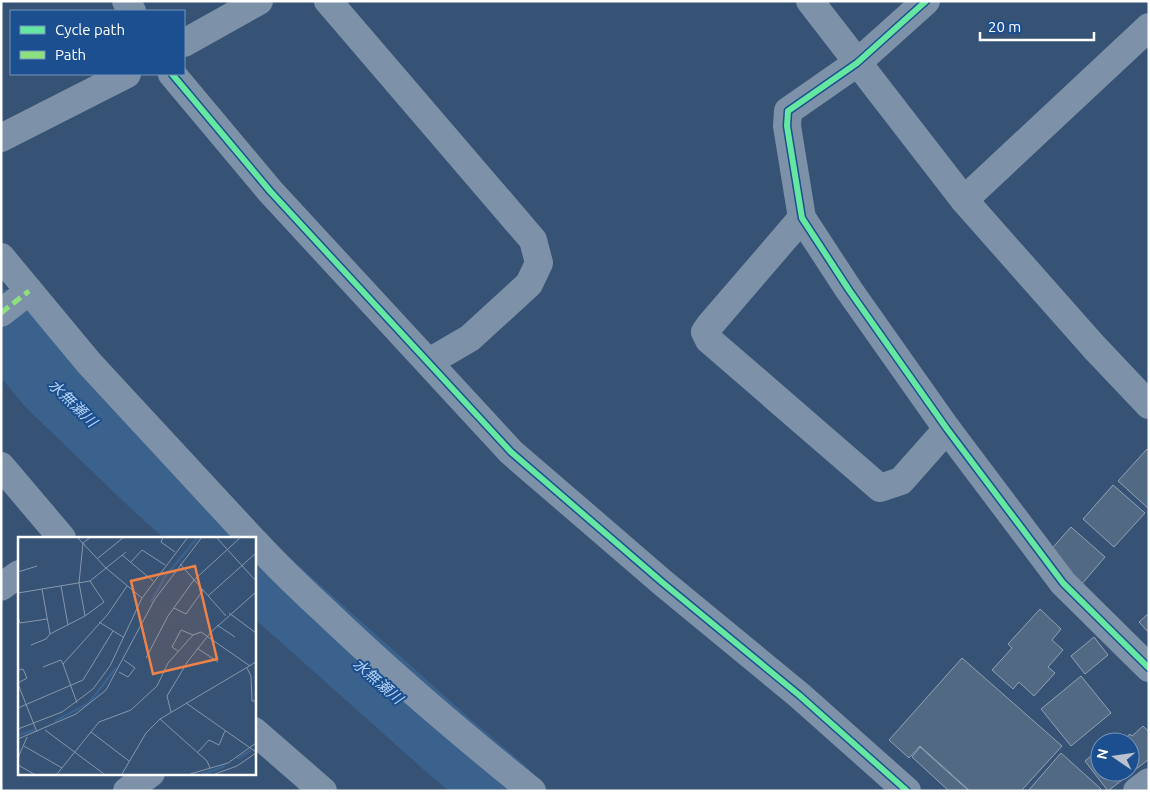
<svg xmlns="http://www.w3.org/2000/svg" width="1150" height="792" font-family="Ubuntu,'Noto Sans JP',sans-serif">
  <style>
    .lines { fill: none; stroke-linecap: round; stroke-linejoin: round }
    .river { stroke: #3b618d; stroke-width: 69 }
    .building { fill: #526984; stroke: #92a2b6 }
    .minor { stroke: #7d92a8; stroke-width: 28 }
    .quiet { stroke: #8de07e; stroke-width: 5; stroke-dasharray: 10 5; stroke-linecap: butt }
    .cycleway-casing { stroke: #1b4f8f; stroke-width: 9 }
    .cycleway { stroke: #66e7a1; stroke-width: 6 }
    .labels { text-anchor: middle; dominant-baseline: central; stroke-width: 4; stroke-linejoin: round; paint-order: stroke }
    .water-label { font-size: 15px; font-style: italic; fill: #b5d3f5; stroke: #1b4f8f }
    .inset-river { fill: none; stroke: #3b618d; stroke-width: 2.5 }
    .inset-road { fill: none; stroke: #8697ac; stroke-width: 1 }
    .view { fill: #ee8249; fill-opacity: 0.15; stroke: #ee8249; stroke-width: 2.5 }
    .inset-edge { fill: none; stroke: #fff; stroke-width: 2.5 }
  </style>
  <rect width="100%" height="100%" fill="#365274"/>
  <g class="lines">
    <g class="river">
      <path d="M1,323L51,384L156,485L216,538"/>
      <path d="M254,572L449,746L502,791"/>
    </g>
  </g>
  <g class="building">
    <path d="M1147,449L1149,451V509L1118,481Z"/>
    <path d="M1113,485L1145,513L1114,547L1083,519Z"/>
    <path d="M1071,527L1105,557L1081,585L1047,554Z"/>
    <path d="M1040,609L1061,629L1052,640L1063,650L1048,667L1055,673L1034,696L1019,682L1013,689L992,670L1012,648L1008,644Z"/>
    <path d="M1149,613V633L1139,622Z"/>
    <path d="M1094,637L1108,655L1085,674L1071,656Z"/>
    <path d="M962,658L1062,746L1021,791H970L920,746L909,758L889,740Z"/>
    <path d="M1081,676L1111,713L1071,746L1041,709Z"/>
    <path d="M1143,726L1149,732V759L1108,791L1085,761L1098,750L1100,752V772H1130V742H1121L1130,734L1132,736Z"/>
    <path d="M920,747L969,791H949L912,757Z"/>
    <path d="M1061,753L1101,789L1099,791H1028Z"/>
  </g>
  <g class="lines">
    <g class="minor">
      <path d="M126,1L132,11"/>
      <path d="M328,1L533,240L539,263L529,284L470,338L429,362"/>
      <path d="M810,1L964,200L1094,347L1149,405"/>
      <path d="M926,1L857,63L788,111L787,126L802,218L849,290L947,429L1063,583L1149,668"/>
      <path d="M184,43L259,1"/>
      <path d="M172,74L270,191L511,452L663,583L799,695L907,791"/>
      <path d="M1,138L127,74"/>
      <path d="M964,200L1149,27"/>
      <path d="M802,218L710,325L705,332L709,340L880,488L901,481L947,429"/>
      <path d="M1,257L89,363L251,538"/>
      <path d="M1,313L29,291"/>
      <path d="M1,466L62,538"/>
      <path d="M254,541C277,566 302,590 327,613C393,676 461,734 532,791"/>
      <path d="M1,587L19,574"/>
      <path d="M254,731L323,791"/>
      <path d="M127,791L151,773"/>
      <path d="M1137,791L1149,782"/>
    </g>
    <path class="quiet" d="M1,313L29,291"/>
    <defs>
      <g id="cycleway">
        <path d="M926,1L857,63L788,111L787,126L802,218L849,290L947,429L1063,583L1149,668"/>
        <path d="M172,74L270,191L511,452L663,583L799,695L907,791"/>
      </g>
    </defs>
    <use href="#cycleway" class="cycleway-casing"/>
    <use href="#cycleway" class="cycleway"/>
  </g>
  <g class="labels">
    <g class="water-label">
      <text transform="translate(73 403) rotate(44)">水無瀬川</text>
      <text transform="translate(378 681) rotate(41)">水無瀬川</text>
    </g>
  </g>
  <g transform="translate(18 537)">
    <rect width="238" height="238" fill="#365274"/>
    <path class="inset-river" d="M133,65L147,40L180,0M37,184L71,166L98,131M0,198L17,193M219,222L233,213M185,237L207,229"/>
    <path class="inset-road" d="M59,0L88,31L124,61M145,0L143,5L157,15M198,0L238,44M104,18L135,44M80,21L106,0M113,25L124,13L147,28M162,27L208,79M0,35L19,29M72,44L108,15M43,49L50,88M0,56L72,44L86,65L67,79L32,97L24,52M190,59L238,16M156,71L168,77L185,53M211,76L238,96M67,79L61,46L65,6L73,0M0,80L2,86L29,82M81,85L105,100M199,88L217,100M13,108L28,102L32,97M179,111L200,125M160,114L154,110L163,93L175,98M128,121L150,79L176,43L223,0M25,130L43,123L45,127M229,131L233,139L234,164H238M0,133L5,132L9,141L0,146M101,135L110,140L117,131L106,123M0,147L19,195M59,166L45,127L90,77L109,49M168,166L238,215M0,171L65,143L95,94M153,175L149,159L170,124L193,95L238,55M142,182L189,224L192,231M0,192L44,175L75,152L92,129L124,61L170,0M27,193L86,237M73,195L111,224M0,202L58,177L88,153L137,62L184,0M6,209L44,231M179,216L191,203L201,208L207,194M0,221L9,200M0,228L16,237M39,237L81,185L113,173L139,149L150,126L175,98L183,95L232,129M104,237L128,196L142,182L238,125M172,237L210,226L238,206M197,237L219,229L238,216"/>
    <path class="view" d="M177,29L199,122L135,137L113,44Z"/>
    <rect width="238" height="238" class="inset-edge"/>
  </g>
  <rect width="1150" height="792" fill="none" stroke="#ffffff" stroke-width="5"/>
  <rect x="10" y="10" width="175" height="65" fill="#1b4f8f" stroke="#7695bc"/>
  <rect x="20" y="26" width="25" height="8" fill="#66e7a1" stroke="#7695bc"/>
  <text x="55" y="35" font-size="15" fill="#ffffff">Cycle path</text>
  <rect x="20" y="51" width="25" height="8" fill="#8de07e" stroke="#7695bc"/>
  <text x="55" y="60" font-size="15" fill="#ffffff">Path</text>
  <g transform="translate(1115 757) rotate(283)"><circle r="24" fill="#1b4f8f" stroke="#7695bc"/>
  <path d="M0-4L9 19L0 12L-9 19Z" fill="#b9c2ce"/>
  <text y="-8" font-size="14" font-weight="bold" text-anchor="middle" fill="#ffffff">N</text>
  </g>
  <path d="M980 32v8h114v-8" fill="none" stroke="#ffffff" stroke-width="2.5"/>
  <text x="988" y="32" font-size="15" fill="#ffffff" stroke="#1b4f8f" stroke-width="4" paint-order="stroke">20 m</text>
</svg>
